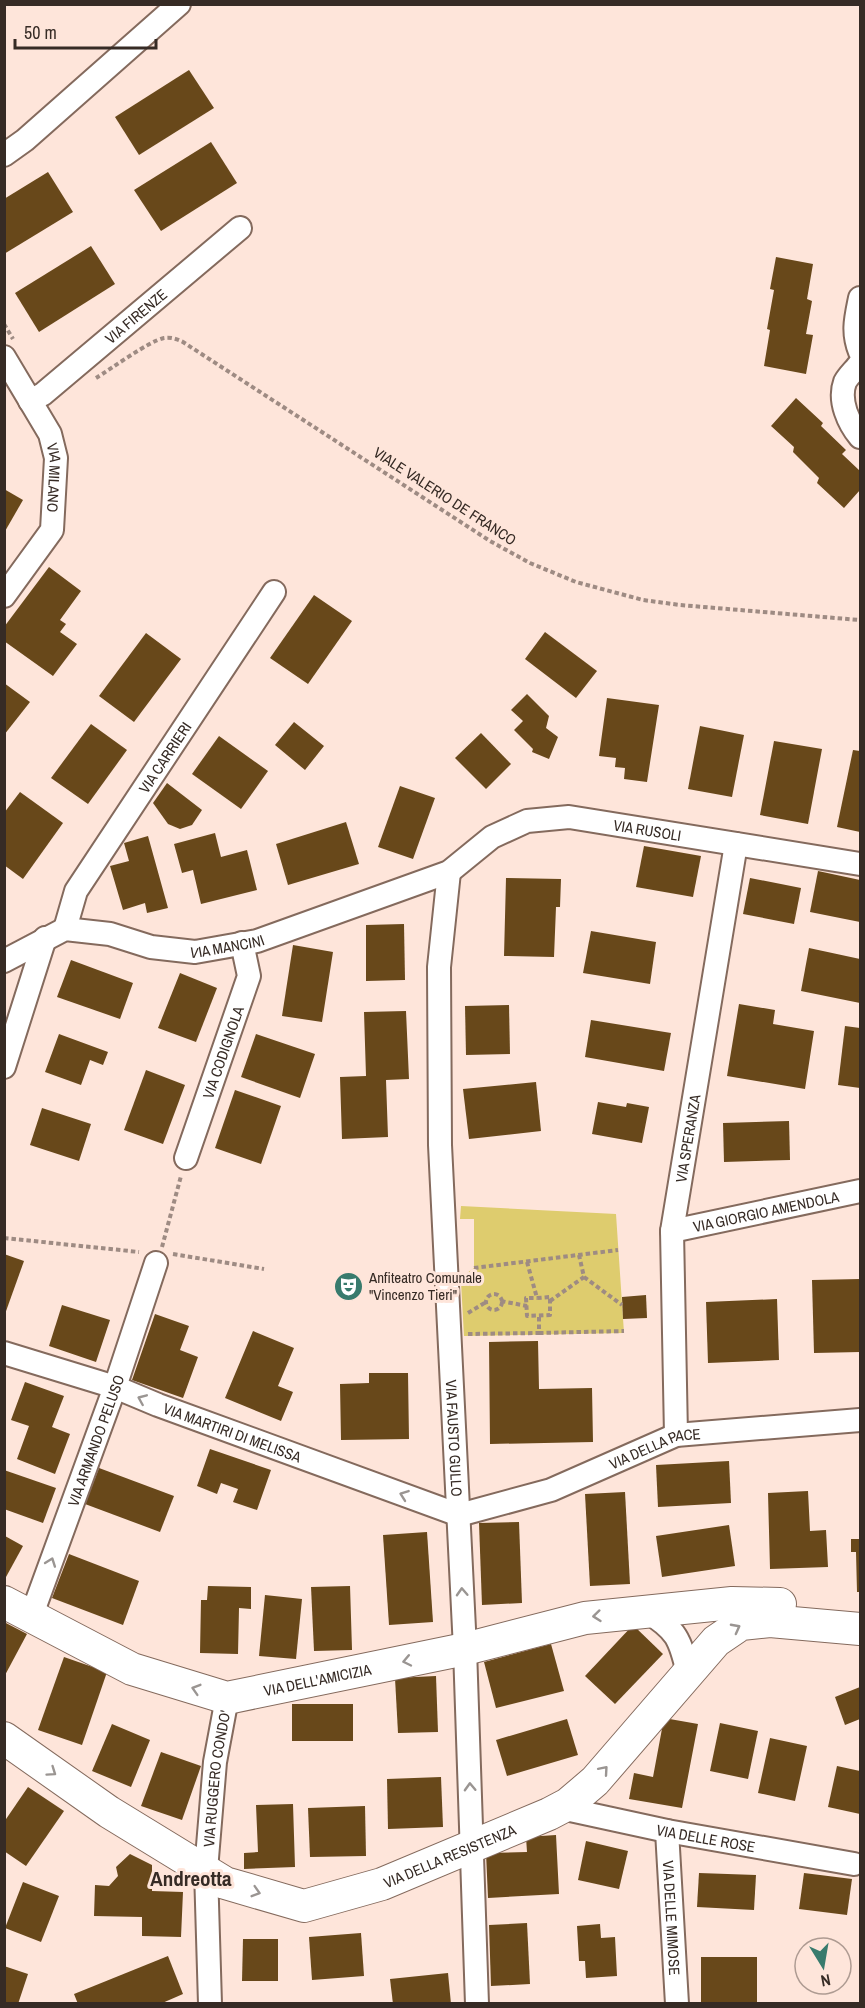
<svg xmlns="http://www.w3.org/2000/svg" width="865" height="2008" font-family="'Archivo Narrow',sans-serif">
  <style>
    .green { fill: #decc6e }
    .building { fill: #68481a }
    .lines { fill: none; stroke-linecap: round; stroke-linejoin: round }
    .street-casing { stroke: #846a5d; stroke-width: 26 }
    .secondary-casing { stroke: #846a5d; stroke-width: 34 }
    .path { stroke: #9e8b83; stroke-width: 4; stroke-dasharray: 4.5 3; stroke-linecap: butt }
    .street { stroke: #fff; stroke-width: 22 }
    .secondary { stroke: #fff; stroke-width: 32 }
    .oneway { stroke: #9a9592 }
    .labels { text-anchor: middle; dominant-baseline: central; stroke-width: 6; stroke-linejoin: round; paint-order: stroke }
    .street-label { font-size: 15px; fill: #362b25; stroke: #fee5da }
    .poi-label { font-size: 15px; fill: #362b25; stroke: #fee5da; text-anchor: start }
    .district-label { font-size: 21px; font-weight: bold; fill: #362b25; stroke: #fee5da }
  </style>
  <rect width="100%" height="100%" fill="#fee5da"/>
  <path class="green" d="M461,1206L616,1214L624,1333L464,1336L461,1282L467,1273L474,1268V1219H460Z"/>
  <g class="building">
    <path d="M189,70L214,108L139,155L115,117Z"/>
    <path d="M211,142L237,183L161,231L134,190Z"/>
    <path d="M48,172L73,212L4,254V199Z"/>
    <path d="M91,246L115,284L39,332L15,293Z"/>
    <path d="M776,257L813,264L807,299L812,301L806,334L813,335L806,374L764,366L770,330L767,329L774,290L770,289Z"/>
    <path d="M796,398L823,423L821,426L846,450L842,454L860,471V490L844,508L817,483L819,478L793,452L794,447L771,426Z"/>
    <path d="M4,489L23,500L4,533Z"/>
    <path d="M49,567L81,591L60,620L66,624L60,632L77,644L53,676L4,641V627Z"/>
    <path d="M314,595L352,621L308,684L270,658Z"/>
    <path d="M545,632L597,671L576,698L525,659Z"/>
    <path d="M146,633L181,659L134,722L99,696Z"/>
    <path d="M4,683L30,702L4,735Z"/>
    <path d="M527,694L549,716L546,728L558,737L549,759L532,752L533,749L514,730L523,721L511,710Z"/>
    <path d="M607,698L659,705L647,782L624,779L625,768L615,767L616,758L599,756Z"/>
    <path d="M294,722L324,746L305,770L275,745Z"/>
    <path d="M91,724L127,750L88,804L51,778Z"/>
    <path d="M700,726L744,735L732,797L688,789Z"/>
    <path d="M481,733L511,764L486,789L455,758Z"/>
    <path d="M219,736L268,771L241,809L192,774Z"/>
    <path d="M774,741L822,749L808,824L760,815Z"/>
    <path d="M853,750L860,751V832L837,827Z"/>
    <path d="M167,783L202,810L192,825L180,829L168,824L153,803Z"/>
    <path d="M400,786L435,798L413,859L378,847Z"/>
    <path d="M20,792L63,823L23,879L4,865V813Z"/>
    <path d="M346,822L359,864L288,885L276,844Z"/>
    <path d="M215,833L221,857L247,850L257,890L201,904L193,870L182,873L174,844Z"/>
    <path d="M148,836L168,908L147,913L145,903L123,910L110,866L129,861L124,843Z"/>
    <path d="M644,846L701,856L693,897L636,887Z"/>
    <path d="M818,871L860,880V922L810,912Z"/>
    <path d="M506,878L561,879L560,907H556L554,957L504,956Z"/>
    <path d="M750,878L801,888L794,924L743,914Z"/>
    <path d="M404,924L405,980L366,981V925Z"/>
    <path d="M591,931L656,942L650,984L583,973Z"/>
    <path d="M293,945L333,952L322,1022L282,1016Z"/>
    <path d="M809,948L860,959V1003L801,991Z"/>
    <path d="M71,960L133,983L120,1019L57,997Z"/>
    <path d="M180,973L217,988L196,1042L158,1028Z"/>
    <path d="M739,1004L775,1010L773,1024L814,1031L805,1089L727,1076Z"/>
    <path d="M509,1005L510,1054L466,1055L465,1006Z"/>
    <path d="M406,1011L409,1079L386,1080L388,1137L342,1139L340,1077L366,1076L364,1012Z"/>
    <path d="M591,1020L671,1033L664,1071L585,1057Z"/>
    <path d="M845,1026L860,1028V1088L838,1085Z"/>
    <path d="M59,1034L108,1052L103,1065L90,1060L81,1085L45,1072Z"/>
    <path d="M256,1034L315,1054L300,1098L241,1077Z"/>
    <path d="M146,1070L185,1085L163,1144L124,1130Z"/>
    <path d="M536,1082L541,1131L469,1139L463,1089Z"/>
    <path d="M235,1090L281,1106L261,1164L215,1148Z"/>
    <path d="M598,1102L626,1107L627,1103L649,1107L642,1143L592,1134Z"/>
    <path d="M42,1108L91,1124L79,1161L30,1145Z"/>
    <path d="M789,1121L790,1160L724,1162L723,1123Z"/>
    <path d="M4,1254L24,1261L5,1314L4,1313Z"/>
    <path d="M860,1279V1352L814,1353L812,1280Z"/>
    <path d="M646,1295L647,1318L623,1319L622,1297Z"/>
    <path d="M777,1299L779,1360L708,1363L706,1302Z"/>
    <path d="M62,1305L110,1320L96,1362L49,1346Z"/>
    <path d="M155,1314L189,1326L180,1350L198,1357L183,1398L132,1380Z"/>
    <path d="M253,1331L294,1348L278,1386L293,1392L281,1421L225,1398Z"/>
    <path d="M538,1341L539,1389L592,1388L593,1442L490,1444L489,1342Z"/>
    <path d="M369,1373H408L409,1439L341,1440L340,1384L369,1383Z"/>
    <path d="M25,1382L64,1396L52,1427L70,1434L55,1474L17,1459L29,1426L11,1420Z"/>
    <path d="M210,1449L271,1470L257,1510L233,1502L238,1489L221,1483L217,1494L197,1486Z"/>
    <path d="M729,1461L731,1503L658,1507L656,1465Z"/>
    <path d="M99,1468L174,1496L160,1532L85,1504Z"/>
    <path d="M4,1470L56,1488L43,1523L4,1509Z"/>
    <path d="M808,1491L810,1531L826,1530L828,1567L770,1569L768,1493Z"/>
    <path d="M625,1492L630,1584L590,1586L585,1494Z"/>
    <path d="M519,1522L522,1603L482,1605L479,1523Z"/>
    <path d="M729,1525L735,1566L662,1577L656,1536Z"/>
    <path d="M427,1532L433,1622L389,1625L383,1535Z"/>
    <path d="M5,1536L23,1546L6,1577L5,1576Z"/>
    <path d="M851,1539H860V1592H857L856,1552H851Z"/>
    <path d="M69,1554L139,1581L123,1625L52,1598Z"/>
    <path d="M208,1586L251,1587V1609L239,1608L238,1654L200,1653L201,1600H207Z"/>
    <path d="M350,1586L352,1650L314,1651L311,1587Z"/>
    <path d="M265,1595L302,1599L296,1659L259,1656Z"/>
    <path d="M4,1622L27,1634L4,1677Z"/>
    <path d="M633,1625L663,1654L615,1704L585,1676Z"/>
    <path d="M551,1644L564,1691L496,1708L484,1662Z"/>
    <path d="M64,1657L107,1672L82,1745L38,1730Z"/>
    <path d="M436,1676L438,1732L398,1733L395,1678Z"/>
    <path d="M860,1687V1719L845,1725L835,1697Z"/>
    <rect x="292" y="1704" width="61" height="37"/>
    <path d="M664,1718L698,1724L682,1808L629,1799L634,1773L653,1777Z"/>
    <path d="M567,1719L578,1755L507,1776L496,1740Z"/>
    <path d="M720,1723L758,1731L748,1779L710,1771Z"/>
    <path d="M112,1724L150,1740L131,1787L92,1771Z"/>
    <path d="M770,1738L807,1746L795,1801L758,1793Z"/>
    <path d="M161,1752L201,1766L182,1820L141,1806Z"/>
    <path d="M837,1766L860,1771V1814L828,1807Z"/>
    <path d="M441,1777L443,1827L388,1829L387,1779Z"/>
    <path d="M28,1787L64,1811L26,1866L4,1851V1822Z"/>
    <path d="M293,1804L295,1867L244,1869V1853L258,1852L256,1805Z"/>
    <path d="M365,1806L366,1856L310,1857L308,1808Z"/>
    <path d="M556,1835L559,1894L488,1898L486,1853L527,1852L526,1837Z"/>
    <path d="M586,1841L628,1851L619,1889L578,1880Z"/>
    <path d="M130,1854L152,1865V1891L183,1892L181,1937L142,1936V1917L94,1916L95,1885L109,1886L118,1876L116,1867Z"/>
    <path d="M699,1873L756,1875L754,1910L697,1907Z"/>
    <path d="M804,1873L852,1879L847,1915L799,1909Z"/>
    <path d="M23,1882L59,1896L41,1942L5,1928Z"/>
    <path d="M527,1923L530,1984L491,1986L489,1925Z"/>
    <path d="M600,1924L601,1938L615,1937L617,1976L586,1978L585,1961H579L577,1926Z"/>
    <path d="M361,1933L364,1976L312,1980L309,1937Z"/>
    <path d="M243,1939H278V1981H242Z"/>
    <path d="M168,1956L183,1994L160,2004H78L74,1994Z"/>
    <rect x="701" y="1957" width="56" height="47"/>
    <path d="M4,1966L28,1974L18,2004H4Z"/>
    <path d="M448,1973L451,2004H393L390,1979Z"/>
  </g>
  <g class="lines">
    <defs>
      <g id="street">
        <path d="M4,155L25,140L179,4"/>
        <path d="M860,298C856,318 852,332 860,352"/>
        <path id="s1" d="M4,357L50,434L56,458L52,530L4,596"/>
        <path d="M860,363C856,369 848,376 845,382C838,401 849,424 860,437"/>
        <path id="s2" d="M30,401L43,394L240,228"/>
        <path id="s3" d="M449,872L439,967L440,1145L465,1649L477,2004"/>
        <path id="s4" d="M65,929L76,891L274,592"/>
        <path id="s5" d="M4,961L65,929L110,934L151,947L195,952L257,941L449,872L492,837L527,821L569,817L860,864"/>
        <path d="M4,1067L45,938"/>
        <path id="s6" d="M186,1158L249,976L242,943"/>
        <path id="s7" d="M672,1231L860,1191"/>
        <path id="s8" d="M4,1353L115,1387L158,1405L459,1515"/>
        <path id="s9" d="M676,1435L672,1231L736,844"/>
        <path id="s10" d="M459,1515L551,1490L676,1435L860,1420"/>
        <path d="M646,1611C677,1630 680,1639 688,1673"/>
        <path id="s11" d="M31,1617L115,1387L156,1263"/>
        <path id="s12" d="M561,1808L667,1831L854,1864"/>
        <path id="s13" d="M667,1831L677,2004"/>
        <path id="s14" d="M210,2004L206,1870L215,1762L227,1698"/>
      </g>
      <g id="secondary">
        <path id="s15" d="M4,1602L132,1669L227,1698L465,1649L585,1618L732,1603L780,1604"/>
        <path id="s16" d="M4,1738L109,1812L225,1883L304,1906L382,1884L549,1814L568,1804L595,1781L716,1641L741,1624L770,1621L860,1629"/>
      </g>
    </defs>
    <use href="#street" class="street-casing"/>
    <use href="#secondary" class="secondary-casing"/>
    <g class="path">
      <path d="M4,324L13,339"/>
      <path d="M96,378C111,369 149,341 164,338C171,337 177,339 183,342L490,541L530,563L576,582L643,600L680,605L860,620"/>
      <path d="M4,1238L139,1252"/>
      <path d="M162,1247L181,1176"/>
      <path d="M173,1254L264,1269"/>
      <path d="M527,1262L537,1298L550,1297V1315L527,1316L526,1298H537"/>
      <path d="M474,1268L618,1250"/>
      <path d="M584,1277L622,1305"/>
      <circle cx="494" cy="1302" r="8"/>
      <path d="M501,1301L527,1306"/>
      <path d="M550,1301L584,1277L579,1255"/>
      <path d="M468,1313L486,1302"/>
      <path d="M539,1333L624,1331"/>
      <path d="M468,1334L539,1333V1315"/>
    </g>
    <use href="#street" class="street"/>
    <use href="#secondary" class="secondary"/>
  </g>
  <defs><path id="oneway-chevron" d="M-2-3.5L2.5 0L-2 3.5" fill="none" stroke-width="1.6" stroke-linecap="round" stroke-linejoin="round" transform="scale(1.5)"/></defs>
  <g class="oneway">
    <use href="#oneway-chevron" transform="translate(142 1399) rotate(-157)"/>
    <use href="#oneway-chevron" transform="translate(404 1495) rotate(-160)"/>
    <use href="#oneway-chevron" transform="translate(51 1562) rotate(-70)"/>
    <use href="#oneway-chevron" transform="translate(462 1592) rotate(-93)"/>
    <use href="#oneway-chevron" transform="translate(597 1616) rotate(174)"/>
    <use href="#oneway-chevron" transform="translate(736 1628) rotate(-28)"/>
    <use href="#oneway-chevron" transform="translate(407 1661) rotate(168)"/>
    <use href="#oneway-chevron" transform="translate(196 1689) rotate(-163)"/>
    <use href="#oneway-chevron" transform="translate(604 1770) rotate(-49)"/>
    <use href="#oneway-chevron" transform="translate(52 1772) rotate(35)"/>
    <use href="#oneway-chevron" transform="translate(470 1787) rotate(-92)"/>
    <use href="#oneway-chevron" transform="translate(256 1892) rotate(17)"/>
  </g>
  <defs>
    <symbol id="theatre-disc" viewBox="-11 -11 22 22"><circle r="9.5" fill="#387b6d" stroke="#fee5da"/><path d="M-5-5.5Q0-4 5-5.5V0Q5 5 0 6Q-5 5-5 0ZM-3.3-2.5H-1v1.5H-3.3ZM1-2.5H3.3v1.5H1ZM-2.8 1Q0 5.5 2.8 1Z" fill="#fff"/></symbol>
  </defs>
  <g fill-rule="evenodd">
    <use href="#theatre-disc" x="332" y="1270" width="33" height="33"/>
  </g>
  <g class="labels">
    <g class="street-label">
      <text stroke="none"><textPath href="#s2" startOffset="136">VIA FIRENZE</textPath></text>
      <text stroke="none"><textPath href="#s1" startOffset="134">VIA MILANO</textPath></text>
      <text transform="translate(445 496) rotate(33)">VIALE VALERIO DE FRANCO</text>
      <text stroke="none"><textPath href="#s4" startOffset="200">VIA CARRIERI</textPath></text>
      <text stroke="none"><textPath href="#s5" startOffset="684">VIA RUSOLI</textPath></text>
      <text stroke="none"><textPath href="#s5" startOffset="234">VIA MANCINI</textPath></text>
      <text stroke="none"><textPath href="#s6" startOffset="112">VIA CODIGNOLA</textPath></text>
      <text stroke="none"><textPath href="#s9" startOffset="298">VIA SPERANZA</textPath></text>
      <text stroke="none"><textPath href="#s7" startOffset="96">VIA GIORGIO AMENDOLA</textPath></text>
      <text stroke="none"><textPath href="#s8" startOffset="242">VIA MARTIRI DI MELISSA</textPath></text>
      <text stroke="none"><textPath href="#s3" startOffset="567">VIA FAUSTO GULLO</textPath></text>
      <text stroke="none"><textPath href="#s11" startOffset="188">VIA ARMANDO PELUSO</textPath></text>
      <text stroke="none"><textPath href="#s10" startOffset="208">VIA DELLA PACE</textPath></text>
      <text stroke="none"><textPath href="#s15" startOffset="336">VIA DELL'AMICIZIA</textPath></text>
      <text stroke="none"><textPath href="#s14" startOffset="226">VIA RUGGERO CONDO'</textPath></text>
      <text stroke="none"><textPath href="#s12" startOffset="148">VIA DELLE ROSE</textPath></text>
      <text stroke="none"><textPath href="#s16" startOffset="501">VIA DELLA RESISTENZA</textPath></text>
      <text stroke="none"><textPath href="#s13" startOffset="87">VIA DELLE MIMOSE</textPath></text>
    </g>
    <g class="poi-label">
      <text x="369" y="1277">Anfiteatro Comunale<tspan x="369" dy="17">"Vincenzo Tieri"</tspan></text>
    </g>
    <g class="district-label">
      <text x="191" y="1878">Andreotta</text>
    </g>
  </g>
  <rect width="865" height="2008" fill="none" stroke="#362b25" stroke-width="12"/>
  <g transform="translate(823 1966) rotate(169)"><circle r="28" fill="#fee5da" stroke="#ae9b92" stroke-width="1.5"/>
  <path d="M0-4.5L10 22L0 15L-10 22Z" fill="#387b6d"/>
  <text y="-9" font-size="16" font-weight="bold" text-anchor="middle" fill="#362b25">N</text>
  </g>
  <path d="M15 39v9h141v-9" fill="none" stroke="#362b25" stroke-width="3"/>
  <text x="24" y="39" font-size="18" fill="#362b25" stroke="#fee5da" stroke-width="4.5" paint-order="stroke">50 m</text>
</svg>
